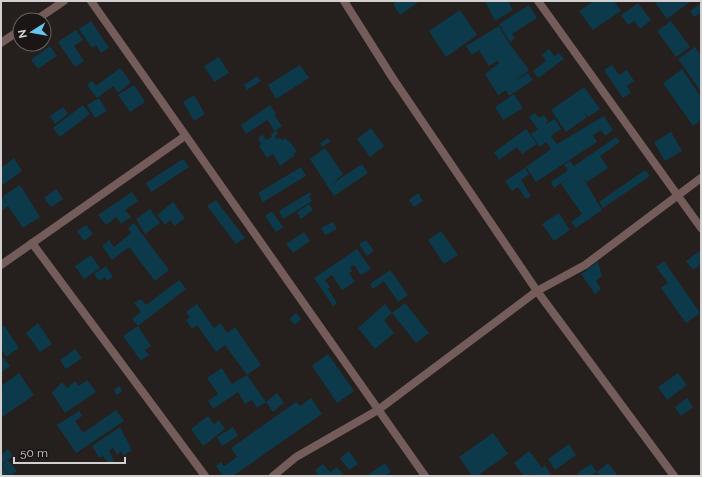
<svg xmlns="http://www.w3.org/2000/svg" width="702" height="477" font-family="Raleway,sans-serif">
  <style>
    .building { fill: #0c3a4b }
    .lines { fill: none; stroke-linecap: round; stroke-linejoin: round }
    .street { stroke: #745c5a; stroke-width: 8 }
  </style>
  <rect width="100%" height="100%" fill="#251f1e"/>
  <g class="building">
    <path d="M397,1H420L400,15L393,4Z"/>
    <path d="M485,1H508L513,10L495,21Z"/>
    <path d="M594,1H614L621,11L593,30L579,11Z"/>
    <path d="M654,1H691L667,19Z"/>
    <path d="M638,3L651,20L640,29L634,21L628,25L621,15Z"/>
    <path d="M701,3V15L700,13L694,17L690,11Z"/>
    <path d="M529,5L537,18L512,34L515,38L510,42L499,24Z"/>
    <path d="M460,10L477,35L446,57L429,31Z"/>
    <path d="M91,21L109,48L101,53L96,45L92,48L79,29Z"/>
    <path d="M671,21L690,47L676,57L657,31Z"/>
    <path d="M499,26L509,43L529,70L515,81L528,73L533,80L509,96L506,90L498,95L485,74L499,63L493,55L497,61L489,66L479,50L472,55L466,46Z"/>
    <path d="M76,30L83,40L74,46L84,61L75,67L58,42Z"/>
    <path d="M50,46L57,56L38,69L31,60Z"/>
    <path d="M695,47L701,56V92L678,59Z"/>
    <path d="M549,49L554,56L559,53L564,59L538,78L533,71L546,61L542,55Z"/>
    <path d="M219,57L229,73L214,82L204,66Z"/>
    <path d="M300,65L309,78L276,99L268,85Z"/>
    <path d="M612,65L619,75L627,70L634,81L627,86L631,93L623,98L604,70Z"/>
    <path d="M120,68L131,82L118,93L113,86L97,98L87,85L92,81L96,86Z"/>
    <path d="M682,69L701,97V120L693,126L663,83Z"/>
    <path d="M257,76L261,81L247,90L244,85Z"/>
    <path d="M134,85L145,102L130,112L118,95Z"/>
    <path d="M584,87L600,109L588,117L581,108L587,117L566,132L551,110Z"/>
    <path d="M514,94L523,108L503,120L495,107Z"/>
    <path d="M194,95L205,114L194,121L183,102Z"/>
    <path d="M99,98L107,111L95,118L87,105Z"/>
    <path d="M83,105L90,114L60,137L53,128Z"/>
    <path d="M270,105L276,114L274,115L282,126L276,130L278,133L275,136L276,139L280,138L282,140L286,138L287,141L288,140L297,151L293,154L295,155L280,166L273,154L267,158L259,146L261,144L258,139L262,134L266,140L272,137L271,134L275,131L267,120L246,134L241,125Z"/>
    <path d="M63,107L68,114L55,124L50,116Z"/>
    <path d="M535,113L539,118L544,115L548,121L544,125L555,119L561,129L551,136L557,144L604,116L613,130L605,136L601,130L593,135L597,142L536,182L526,167L551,149L546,142L540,147L531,134L538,129L529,117Z"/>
    <path d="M371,128L384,146L370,157L357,139Z"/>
    <path d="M526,129L537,144L522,154L517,147L499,160L494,152Z"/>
    <path d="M671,132L682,151L665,161L654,142Z"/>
    <path d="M616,137L620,142L600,156L608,168L587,182L582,176L602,210L576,228L571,222L582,214L561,184L574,174L554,188L551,182L568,170L564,165L570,161L574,166Z"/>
    <path d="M328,138L330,142L322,147L320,143Z"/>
    <path d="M325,148L343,174L332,184L362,164L368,173L334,196L310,159Z"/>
    <path d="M14,158L22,171L1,186V168Z"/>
    <path d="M183,159L189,167L151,192L146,183Z"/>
    <path d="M301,167L306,176L263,202L258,193Z"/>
    <path d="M525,168L529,174L521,180L531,196L526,199L518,187L512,191L505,181Z"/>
    <path d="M645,170L650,176L603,208L599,202Z"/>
    <path d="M20,185L40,217L23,228L8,206L1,211V195L7,204L3,196Z"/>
    <path d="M56,189L63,199L51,207L44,198Z"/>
    <path d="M132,192L138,201L125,210L131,217L121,224L116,217L106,225L98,215Z"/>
    <path d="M310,192L311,195L309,196L312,201L283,219L279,211Z"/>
    <path d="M418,193L423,201L414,207L409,200Z"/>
    <path d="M216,200L245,238L236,244L207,206Z"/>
    <path d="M173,202L185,218L175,226L170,220L165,225L157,215Z"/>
    <path d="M309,204L313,210L301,219L297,212Z"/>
    <path d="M150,209L160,223L145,234L136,219Z"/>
    <path d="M272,211L283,227L276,232L265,216Z"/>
    <path d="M559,213L570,230L554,241L542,224Z"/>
    <path d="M333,222L337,229L325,235L321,228Z"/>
    <path d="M134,223L169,270L155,281L129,247L112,260L102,246L109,240L114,247L131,233L128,228Z"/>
    <path d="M86,225L93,234L84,241L77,231Z"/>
    <path d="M441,231L458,255L444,264L428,240Z"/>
    <path d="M304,232L310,241L293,253L286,244Z"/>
    <path d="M366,240L374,251L367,256L359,244Z"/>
    <path d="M357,249L371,269L361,275L354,265L350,267L352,271L349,273L355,282L342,290L332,275L325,280L330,287L328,289L337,303L333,306L314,278Z"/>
    <path d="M701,250V264L693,270L686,261Z"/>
    <path d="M91,255L100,268L84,279L75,266Z"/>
    <path d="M664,261L700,313L686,323L661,288L668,283L656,267Z"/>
    <path d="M598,262L602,276L596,281L601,289L595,294L581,274Z"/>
    <path d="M106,266L113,277L107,281L105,277L99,281L94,274Z"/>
    <path d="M390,270L408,295L398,302L384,281L373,289L370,284Z"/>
    <path d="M179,280L186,289L138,326L132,319L141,312L134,303L141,299L146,305Z"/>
    <path d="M405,303L429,333L416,343L392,313L384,320L394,333L375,349L358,328L385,304L392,313Z"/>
    <path d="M197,304L214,328L220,323L227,333L235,327L261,365L247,375L266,402L257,408L252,400L245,404L238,392L213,409L208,401L218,394L207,378L222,368L232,384L247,375L225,345L216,352L197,325L192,329L186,320L190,317L186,312Z"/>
    <path d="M296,313L301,319L295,325L289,319Z"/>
    <path d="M38,323L52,344L40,352L26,333Z"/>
    <path d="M4,325L19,348L6,357L1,349V327Z"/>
    <path d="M138,326L151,346L145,350L149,355L141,361L123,336Z"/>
    <path d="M75,349L82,358L66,369L60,360Z"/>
    <path d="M328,354L354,391L337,403L312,366Z"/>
    <path d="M1,355L10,366L1,373Z"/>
    <path d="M19,373L34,395L2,417L1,386Z"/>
    <path d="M678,373L687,385L667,400L658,387Z"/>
    <path d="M87,380L96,392L65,413L52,393L62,382L67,388L75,381L79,386Z"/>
    <path d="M119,386L122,391L117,395L114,390Z"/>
    <path d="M277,393L284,403L273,412L266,402Z"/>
    <path d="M311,398L322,414L233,476H223L216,466L221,462L224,466L237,457L231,448L296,402L300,406Z"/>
    <path d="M687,398L693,407L681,416L675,407Z"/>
    <path d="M116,410L124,421L76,453L57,425L79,411L82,416L75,421L83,433Z"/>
    <path d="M208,416L214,424L219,420L225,429L203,446L191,429Z"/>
    <path d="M120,427L132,450L123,456L121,451L117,455L113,448L109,451L114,461L109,464L103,456L99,458L92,446Z"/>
    <path d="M233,427L238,436L222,446L217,437Z"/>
    <path d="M493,433L508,454L477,476H472L459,457Z"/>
    <path d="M569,444L576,455L555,470L548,459Z"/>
    <path d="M8,449L13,456L1,465V455Z"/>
    <path d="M349,451L358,464L349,470L340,458Z"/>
    <path d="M529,451L542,468L545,466L552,476H535L534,474L532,476H524L514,463Z"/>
    <path d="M8,460L17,471L10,476L2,465Z"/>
    <path d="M385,463L391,472L384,476H366Z"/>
    <path d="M608,463L618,476H600L597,472Z"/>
    <path d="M323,464L330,472L337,467L344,476H319L315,470Z"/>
    <path d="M591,464L597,472L591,476H579L577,473Z"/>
    <path d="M1,465L9,476H1Z"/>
  </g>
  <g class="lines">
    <g class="street">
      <path d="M91,1L425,476"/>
      <path d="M344,1L392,77L537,291L674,476"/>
      <path d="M538,1L701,228"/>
      <path d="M36,20L64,1"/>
      <path d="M1,43L20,30"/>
      <path d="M32,243L205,476"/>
      <path d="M1,265L185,136"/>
      <path d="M273,476L296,457L378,410L537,291L585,265L701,178"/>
    </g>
  </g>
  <rect width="702" height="477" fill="none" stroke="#d5d0d0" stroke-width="4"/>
  <g transform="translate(32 32) rotate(259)"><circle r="19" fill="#1b1515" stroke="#656060"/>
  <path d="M0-3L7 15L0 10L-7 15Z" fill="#64c5ee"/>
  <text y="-6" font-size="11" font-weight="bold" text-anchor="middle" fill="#d5d0d0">N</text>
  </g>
  <path d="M14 457v6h111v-6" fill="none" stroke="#d5d0d0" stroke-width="2"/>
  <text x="20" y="457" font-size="12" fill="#d5d0d0" stroke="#1b1515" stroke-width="3" paint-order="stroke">50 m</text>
</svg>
